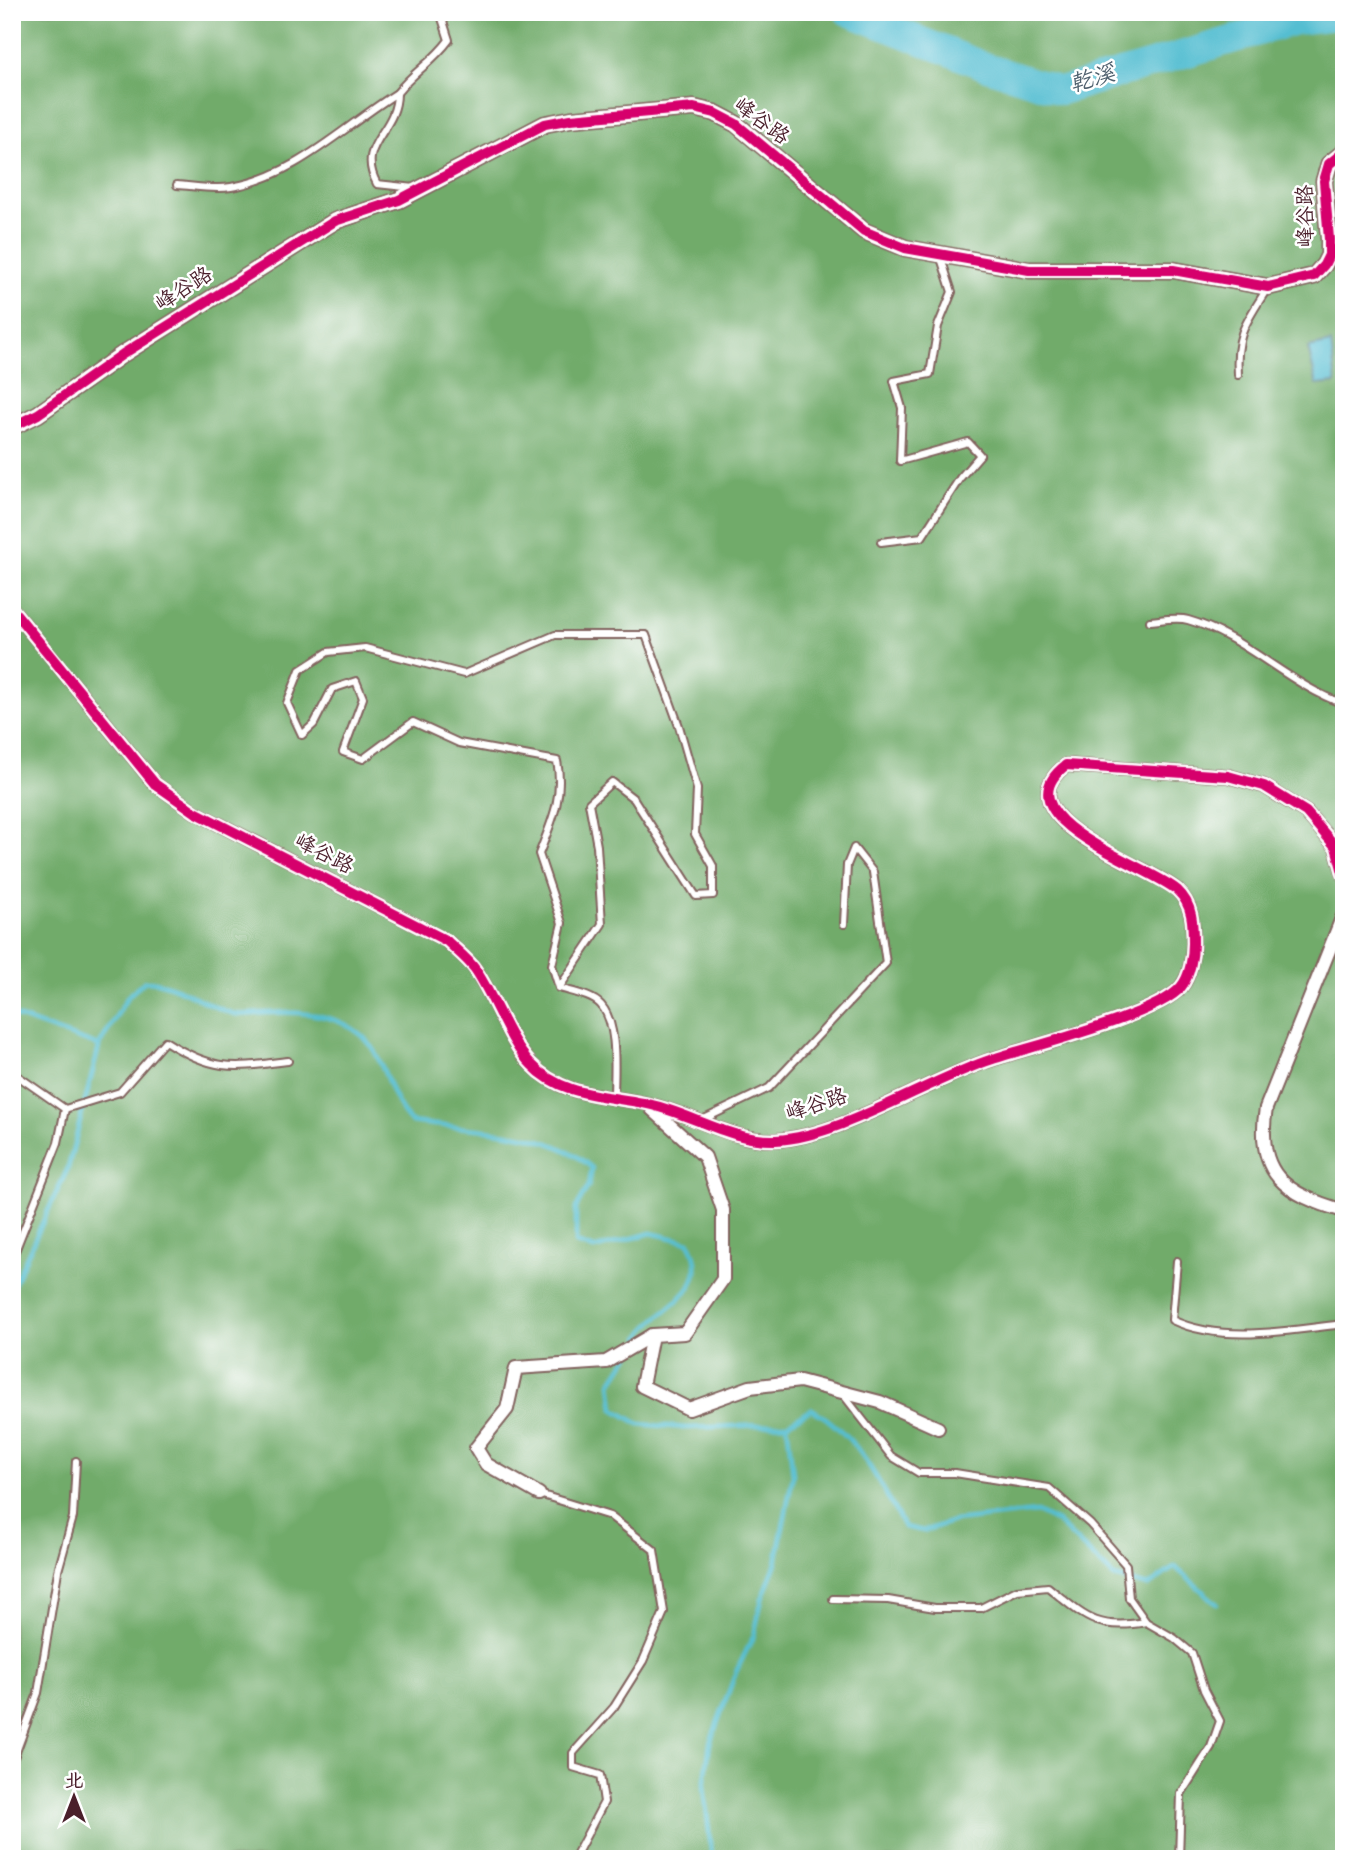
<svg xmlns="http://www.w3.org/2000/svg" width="1356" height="1871" font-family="Dekko,'LXGW WenKai TC',sans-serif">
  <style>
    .forest { fill: #71ab6a; stroke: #5e654a; stroke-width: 2 }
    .water { fill: #55bed1; stroke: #506e7e; stroke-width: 2 }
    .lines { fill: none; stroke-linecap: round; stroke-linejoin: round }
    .stream { stroke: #55bed1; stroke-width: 4.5 }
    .river { stroke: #55bed1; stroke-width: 28 }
    .service-casing { stroke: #82635e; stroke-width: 10 }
    .minor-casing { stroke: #82635e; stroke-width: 16 }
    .tertiary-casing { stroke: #82635e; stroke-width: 19 }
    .service { stroke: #fff; stroke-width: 6 }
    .minor { stroke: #fff; stroke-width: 12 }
    .tertiary { stroke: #fff; stroke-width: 16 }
    .cycleway-casing { stroke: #fff; stroke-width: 15 }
    .cycleway { stroke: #d6006c; stroke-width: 10 }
    .labels { text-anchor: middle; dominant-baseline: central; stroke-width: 5; stroke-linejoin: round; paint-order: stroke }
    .street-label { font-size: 21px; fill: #4a1f2b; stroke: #fff }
    .water-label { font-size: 23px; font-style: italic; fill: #4e5f6d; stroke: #fff }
  </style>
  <rect width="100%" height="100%" fill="#fff"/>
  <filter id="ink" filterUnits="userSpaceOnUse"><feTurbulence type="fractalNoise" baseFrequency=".0143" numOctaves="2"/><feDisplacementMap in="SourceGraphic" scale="14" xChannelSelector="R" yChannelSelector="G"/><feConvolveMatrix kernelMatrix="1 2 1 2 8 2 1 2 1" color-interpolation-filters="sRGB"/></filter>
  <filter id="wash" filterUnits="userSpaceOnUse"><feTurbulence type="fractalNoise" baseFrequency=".00686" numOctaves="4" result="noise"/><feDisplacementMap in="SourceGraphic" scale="28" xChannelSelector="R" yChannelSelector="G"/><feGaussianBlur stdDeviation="1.57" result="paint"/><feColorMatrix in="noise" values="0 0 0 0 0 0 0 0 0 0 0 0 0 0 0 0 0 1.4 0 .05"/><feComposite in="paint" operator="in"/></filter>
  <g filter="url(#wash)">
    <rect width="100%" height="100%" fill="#ebe0be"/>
    <rect class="forest" x="12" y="12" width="1332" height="1847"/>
    <path class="water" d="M1331,343L1336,383L1317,385L1308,348Z"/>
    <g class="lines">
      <g class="stream">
        <path d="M12,1015L99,1046L128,996L145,981C176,981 204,1006 235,1014C245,1016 258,1013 267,1013C298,1011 335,1013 360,1034C386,1055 387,1098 411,1122C470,1131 546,1126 592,1168L589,1185L576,1208V1243L594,1249L651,1233L689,1242C716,1292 661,1303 640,1337"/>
        <path d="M12,1288L68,1168L99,1047"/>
        <path d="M630,1354L611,1383L614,1409L639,1424L686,1428L787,1424L793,1475L776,1563L762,1599L754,1635L736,1672L710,1743L704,1787L712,1859"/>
        <path d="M787,1424L812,1409C860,1437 878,1481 904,1527L924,1531L953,1521L1037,1512L1057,1522L1114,1577L1148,1586L1175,1567L1217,1604"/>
      </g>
      <path class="river" d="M848,12L990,68L1061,91L1295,21L1344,15"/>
    </g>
  </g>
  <g filter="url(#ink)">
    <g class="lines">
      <defs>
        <g id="service">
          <path d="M397,93C414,71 432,63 449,40L440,12"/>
          <path d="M177,185C194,186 214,190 231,187C295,177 344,126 397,93C397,133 355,143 377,184L414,188"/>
          <path d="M1238,375C1235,335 1246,322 1267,289"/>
          <path d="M881,542L922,537L960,478L980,455L968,442L900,461L902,408L894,381L930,374L938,326L952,292L940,255"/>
          <path d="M1150,621C1161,620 1177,617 1188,620C1245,636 1287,684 1344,704"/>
          <path d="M559,988L602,924L597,846L589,803L612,782L634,799L696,896L713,895V866L695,834L697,789L679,726L646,635H555L464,674L365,648L328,652L300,670L287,703L302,735L314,724L332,689L356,681L363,698L343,752L363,759L413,722L459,743L557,761C564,796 552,821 539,854L562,923L552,965L559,988C572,992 592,995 601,1005C619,1026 614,1072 614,1098"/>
          <path d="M12,1072L65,1109L58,1143L12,1259"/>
          <path d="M65,1109L120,1092L165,1041C214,1072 233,1068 288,1061"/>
          <path d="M702,1120L769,1088L886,963L873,872L854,848L847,865L844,924"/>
          <path d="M1177,1261L1172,1320C1223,1344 1290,1330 1344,1324"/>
          <path d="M842,1393L891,1456L919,1473H955L1049,1488L1090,1524L1126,1565L1129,1598L1146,1622L1174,1638L1192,1653L1204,1690L1220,1721L1211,1747L1181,1794L1179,1859"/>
          <path d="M539,1494L610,1516L654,1550L664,1612L643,1661L614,1707L573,1753V1767L600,1775L604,1802L574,1859"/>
          <path d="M833,1599L888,1600L935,1608H981L1017,1590L1048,1587C1085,1617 1096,1631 1146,1622"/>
          <path d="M12,1763L38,1693L58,1571L73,1517L76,1461"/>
        </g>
        <g id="minor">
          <path d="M12,609L155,784L195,812L447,941C456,950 468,959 475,969C494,996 509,1042 531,1064C561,1096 603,1095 643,1103C688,1111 730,1142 776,1140C841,1137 929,1079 993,1059C1033,1046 1158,1015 1181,987C1190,976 1193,957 1193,943C1193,923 1193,905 1177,890C1148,865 997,818 1066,765L1228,776L1264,786L1306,812L1336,847L1344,876"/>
          <path d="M1344,913L1266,1108C1255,1174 1285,1194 1344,1211"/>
          <path d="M652,1109L705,1157L723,1210V1279L685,1333L652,1335L642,1386L689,1409L750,1387L800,1381L880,1402L938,1428"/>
          <path d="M539,1494L486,1464L476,1448L507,1409L516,1368L606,1362L652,1335"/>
        </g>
        <path id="tertiary" d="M12,427L38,414L123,354L335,221L399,200L545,124L571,119L694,108L715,113L736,124L864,231L905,248L1029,270H1173L1268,287L1314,276L1324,265L1329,255V239L1324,181L1329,164L1344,152"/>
      </defs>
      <use href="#service" class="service-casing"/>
      <use href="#minor" class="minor-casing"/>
      <use href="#tertiary" class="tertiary-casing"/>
      <use href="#service" class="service"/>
      <use href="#minor" class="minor"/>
      <use href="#tertiary" class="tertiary"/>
      <defs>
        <g id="cycleway">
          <path d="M12,427L38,414L123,354L335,221L399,200L545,124L571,119L694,108L715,113L736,124L864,231L905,248L1029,270H1173L1268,287L1314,276L1324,265L1329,255V239L1324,181L1329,164L1344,152"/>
          <path d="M12,609L155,784L195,812L447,941C456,950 468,959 475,969C494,996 509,1042 531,1064C561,1096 603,1095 643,1103C688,1111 730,1142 776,1140C841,1137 929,1079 993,1059C1033,1046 1158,1015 1181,987C1190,976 1193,957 1193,943C1193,923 1193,905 1177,890C1148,865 997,818 1066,765L1228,776L1264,786L1306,812L1336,847L1344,876"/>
        </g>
      </defs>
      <use href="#cycleway" class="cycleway-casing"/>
      <use href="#cycleway" class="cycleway"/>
    </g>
  </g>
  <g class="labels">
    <g class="street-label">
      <text transform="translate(760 123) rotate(36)">峰谷路</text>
      <text transform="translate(1308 216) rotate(-91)">峰谷路</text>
      <text transform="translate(185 291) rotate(-33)">峰谷路</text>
      <text transform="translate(323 856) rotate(27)">峰谷路</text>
      <text transform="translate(817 1107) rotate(-18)">峰谷路</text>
    </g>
    <g class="water-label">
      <text transform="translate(1093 81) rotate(-16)">乾溪</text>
    </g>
  </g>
  <rect width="1356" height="1871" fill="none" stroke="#fff" stroke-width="42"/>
  <g transform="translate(74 1797)" stroke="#ffffff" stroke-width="5" paint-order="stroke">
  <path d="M0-5L12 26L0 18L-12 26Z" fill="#4a1f2b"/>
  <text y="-10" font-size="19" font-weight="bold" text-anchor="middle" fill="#4a1f2b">北</text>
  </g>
</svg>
